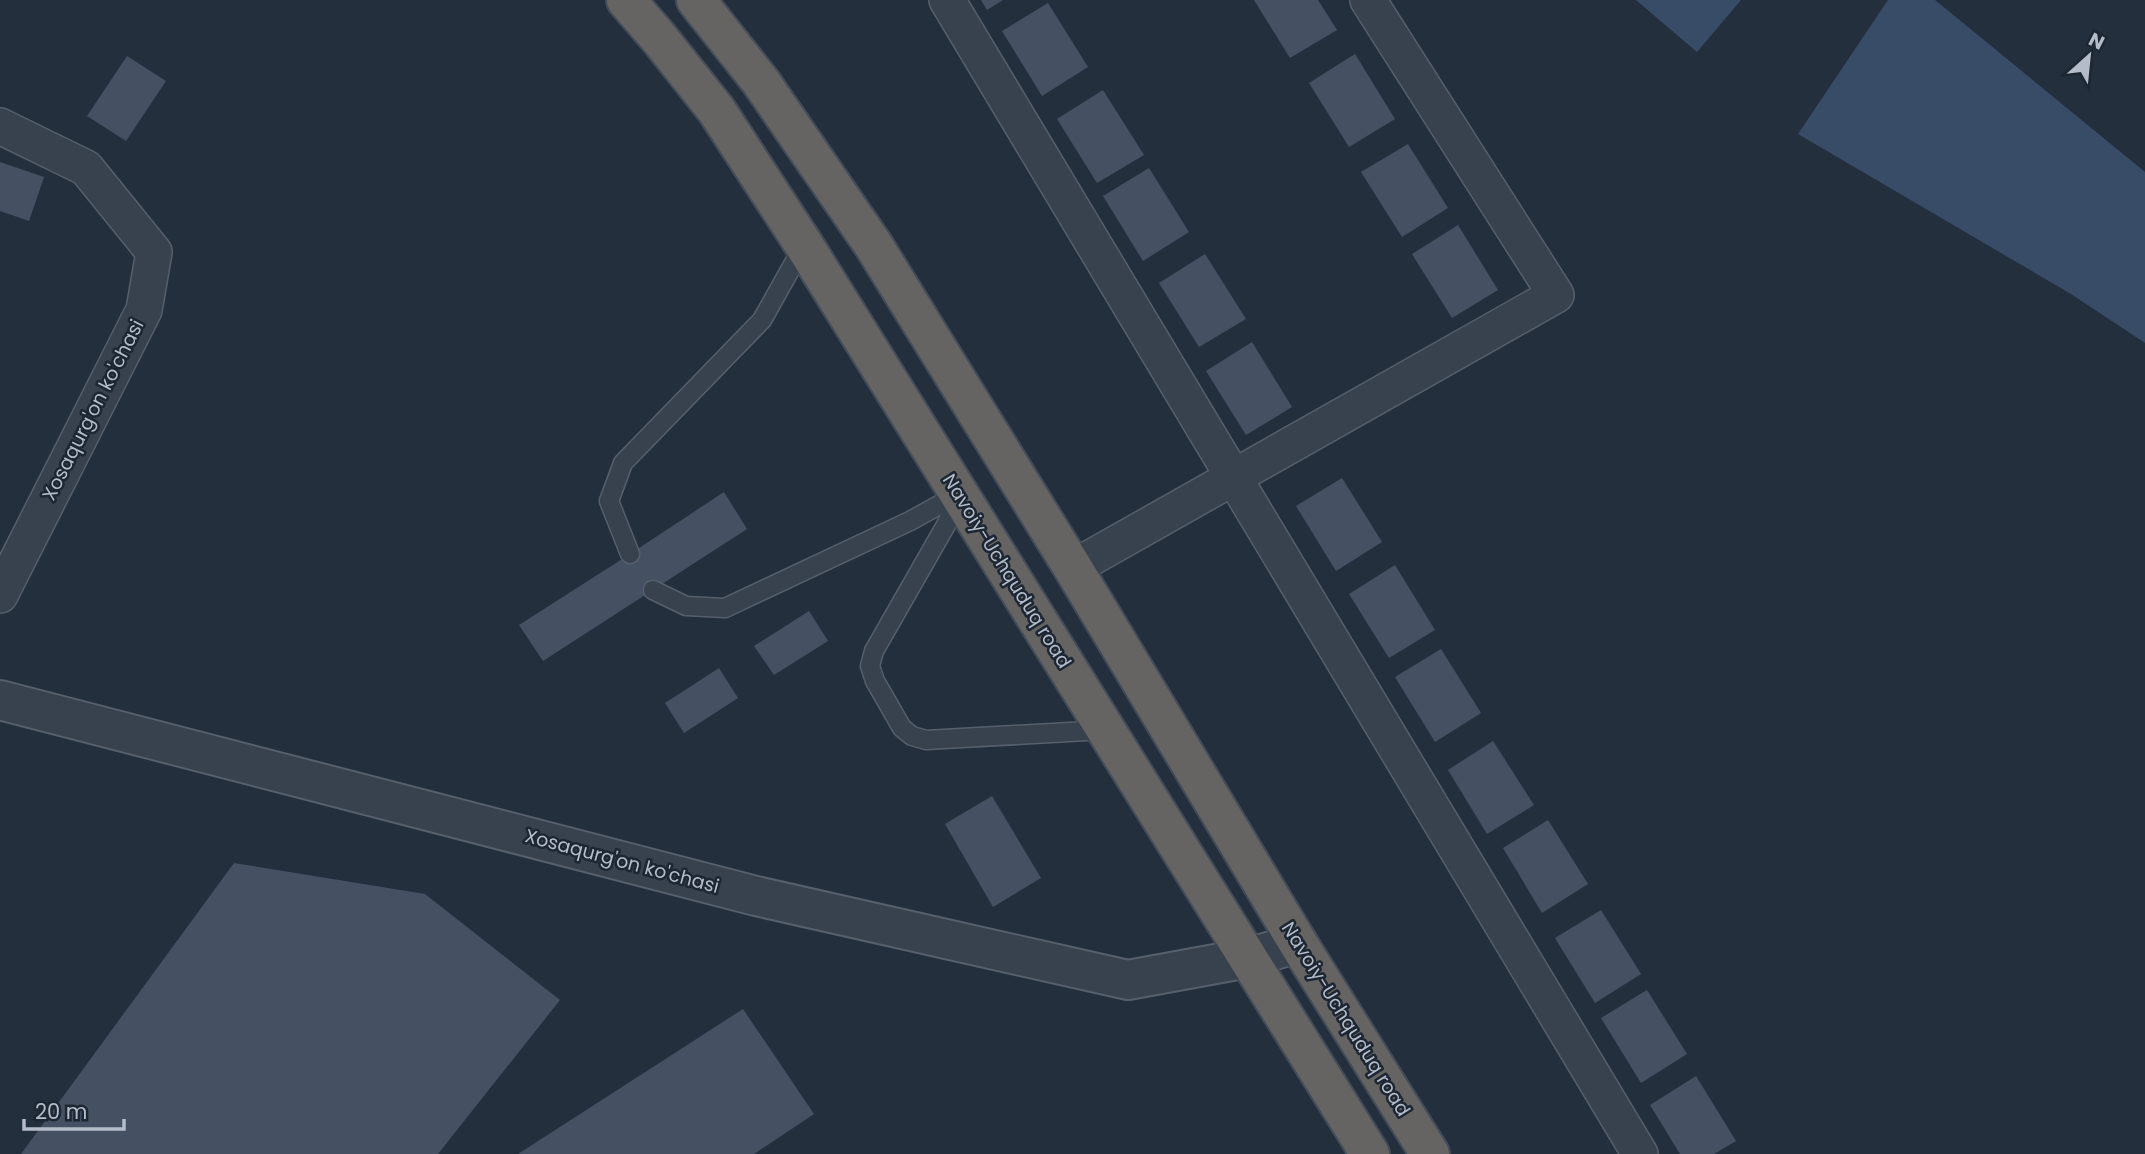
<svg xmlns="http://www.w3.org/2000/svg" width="2145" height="1154" font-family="Poppins,sans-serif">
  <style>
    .water { fill: #394c67 }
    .building { fill: #455162 }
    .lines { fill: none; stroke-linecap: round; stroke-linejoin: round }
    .service-casing { stroke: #565f6c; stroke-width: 21 }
    .minor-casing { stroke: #565f6c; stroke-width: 38 }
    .tertiary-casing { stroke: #565f6c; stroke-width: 42 }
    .trunk-casing { stroke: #434c59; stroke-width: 42 }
    .service { stroke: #38414e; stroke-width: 18 }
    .minor { stroke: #38414e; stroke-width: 35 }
    .tertiary { stroke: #38414e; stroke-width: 38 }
    .trunk { stroke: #656462; stroke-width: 38 }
    .labels { text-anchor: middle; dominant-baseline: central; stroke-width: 5; stroke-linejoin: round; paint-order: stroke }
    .street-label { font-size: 19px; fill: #b4bcc9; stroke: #1d2633 }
  </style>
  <rect width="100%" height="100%" fill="#242f3e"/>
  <g class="water">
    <path d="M1636,0H1741L1697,52Z"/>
    <path d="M1888,0H1935L2145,172V343L2071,294L1798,134Z"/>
  </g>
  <g class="building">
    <path d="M981,0H1003L987,10Z"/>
    <path d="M1254,0H1318L1337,30L1290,58Z"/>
    <path d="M1048,3L1088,67L1042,96L1002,31Z"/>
    <path d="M1355,54L1395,119L1349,147L1309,83Z"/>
    <path d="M127,56L166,81L126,141L87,116Z"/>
    <path d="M1103,90L1144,155L1097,183L1057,119Z"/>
    <path d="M1408,144L1448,208L1402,237L1361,172Z"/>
    <path d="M0,162L44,177L29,221L0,211Z"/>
    <path d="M1149,168L1189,232L1143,261L1103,196Z"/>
    <path d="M1458,225L1498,290L1452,318L1412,254Z"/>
    <path d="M1205,254L1246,319L1199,347L1159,283Z"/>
    <path d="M1252,342L1292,407L1246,435L1206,371Z"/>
    <path d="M1342,478L1382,542L1336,571L1296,506Z"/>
    <path d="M724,492L747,529L543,661L519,625L630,554Z"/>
    <path d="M1395,565L1435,630L1389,658L1349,594Z"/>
    <path d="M809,611L828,641L774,675L754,646Z"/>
    <path d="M1441,649L1481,713L1435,742L1395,677Z"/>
    <path d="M719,668L738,698L684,733L665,703Z"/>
    <path d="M1493,741L1534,805L1487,834L1448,770Z"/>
    <path d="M992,796L1041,878L993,907L945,824Z"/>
    <path d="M1548,820L1588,884L1542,913L1503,848Z"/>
    <path d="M234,863L425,894L560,1000L438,1154H21Z"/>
    <path d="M1601,910L1641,974L1595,1003L1555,938Z"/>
    <path d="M1647,990L1687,1054L1641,1083L1601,1018Z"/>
    <path d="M743,1009L814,1114L754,1154H518Z"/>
    <path d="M1696,1076L1736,1141L1714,1154H1680L1650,1105Z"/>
  </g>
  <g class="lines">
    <defs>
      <g id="service">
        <path d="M959,494L946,525L874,651L870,666L875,681L902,728L912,736L926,740L1105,730"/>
        <path d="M630,554L609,501L623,463L762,320L804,245"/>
        <path d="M653,590L686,606L725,608L910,521L959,494"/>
      </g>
      <g id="minor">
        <path d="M947,0L1640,1154"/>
        <path d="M0,126L86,168L154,252L144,310L0,595"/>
        <path d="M1073,568L1556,295L1368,0"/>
      </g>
      <path id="tertiary" d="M0,700L756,896L1128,980L1248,958L1298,943"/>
      <g id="trunk">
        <path d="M626,0L659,38L717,111L804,245L1370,1154"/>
        <path d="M696,0L761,82L874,246L1073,568L1298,943L1430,1154"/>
      </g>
    </defs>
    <use href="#service" class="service-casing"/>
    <use href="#minor" class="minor-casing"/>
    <use href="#tertiary" class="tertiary-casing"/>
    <use href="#trunk" class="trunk-casing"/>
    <use href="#service" class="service"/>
    <use href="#minor" class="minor"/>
    <use href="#tertiary" class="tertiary"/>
    <use href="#trunk" class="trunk"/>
  </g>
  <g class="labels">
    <g class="street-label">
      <text transform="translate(93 410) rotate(-63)">Xosaqurg'on ko'chasi</text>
      <text transform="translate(1007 571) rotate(58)">Navoiy-Uchquduq road</text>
      <text transform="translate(622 861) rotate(15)">Xosaqurg'on ko'chasi</text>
      <text transform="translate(1346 1019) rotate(58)">Navoiy-Uchquduq road</text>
    </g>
  </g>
  <g transform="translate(2089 56) rotate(27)" stroke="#1d2633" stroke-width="5" paint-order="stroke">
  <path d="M0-5L12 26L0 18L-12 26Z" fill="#b4bcc9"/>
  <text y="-10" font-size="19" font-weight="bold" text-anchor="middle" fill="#b4bcc9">N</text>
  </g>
  <path d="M24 1119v10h100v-10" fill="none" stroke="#b4bcc9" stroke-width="3.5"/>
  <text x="35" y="1119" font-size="21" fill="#b4bcc9" stroke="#1d2633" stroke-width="5" paint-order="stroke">20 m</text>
</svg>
